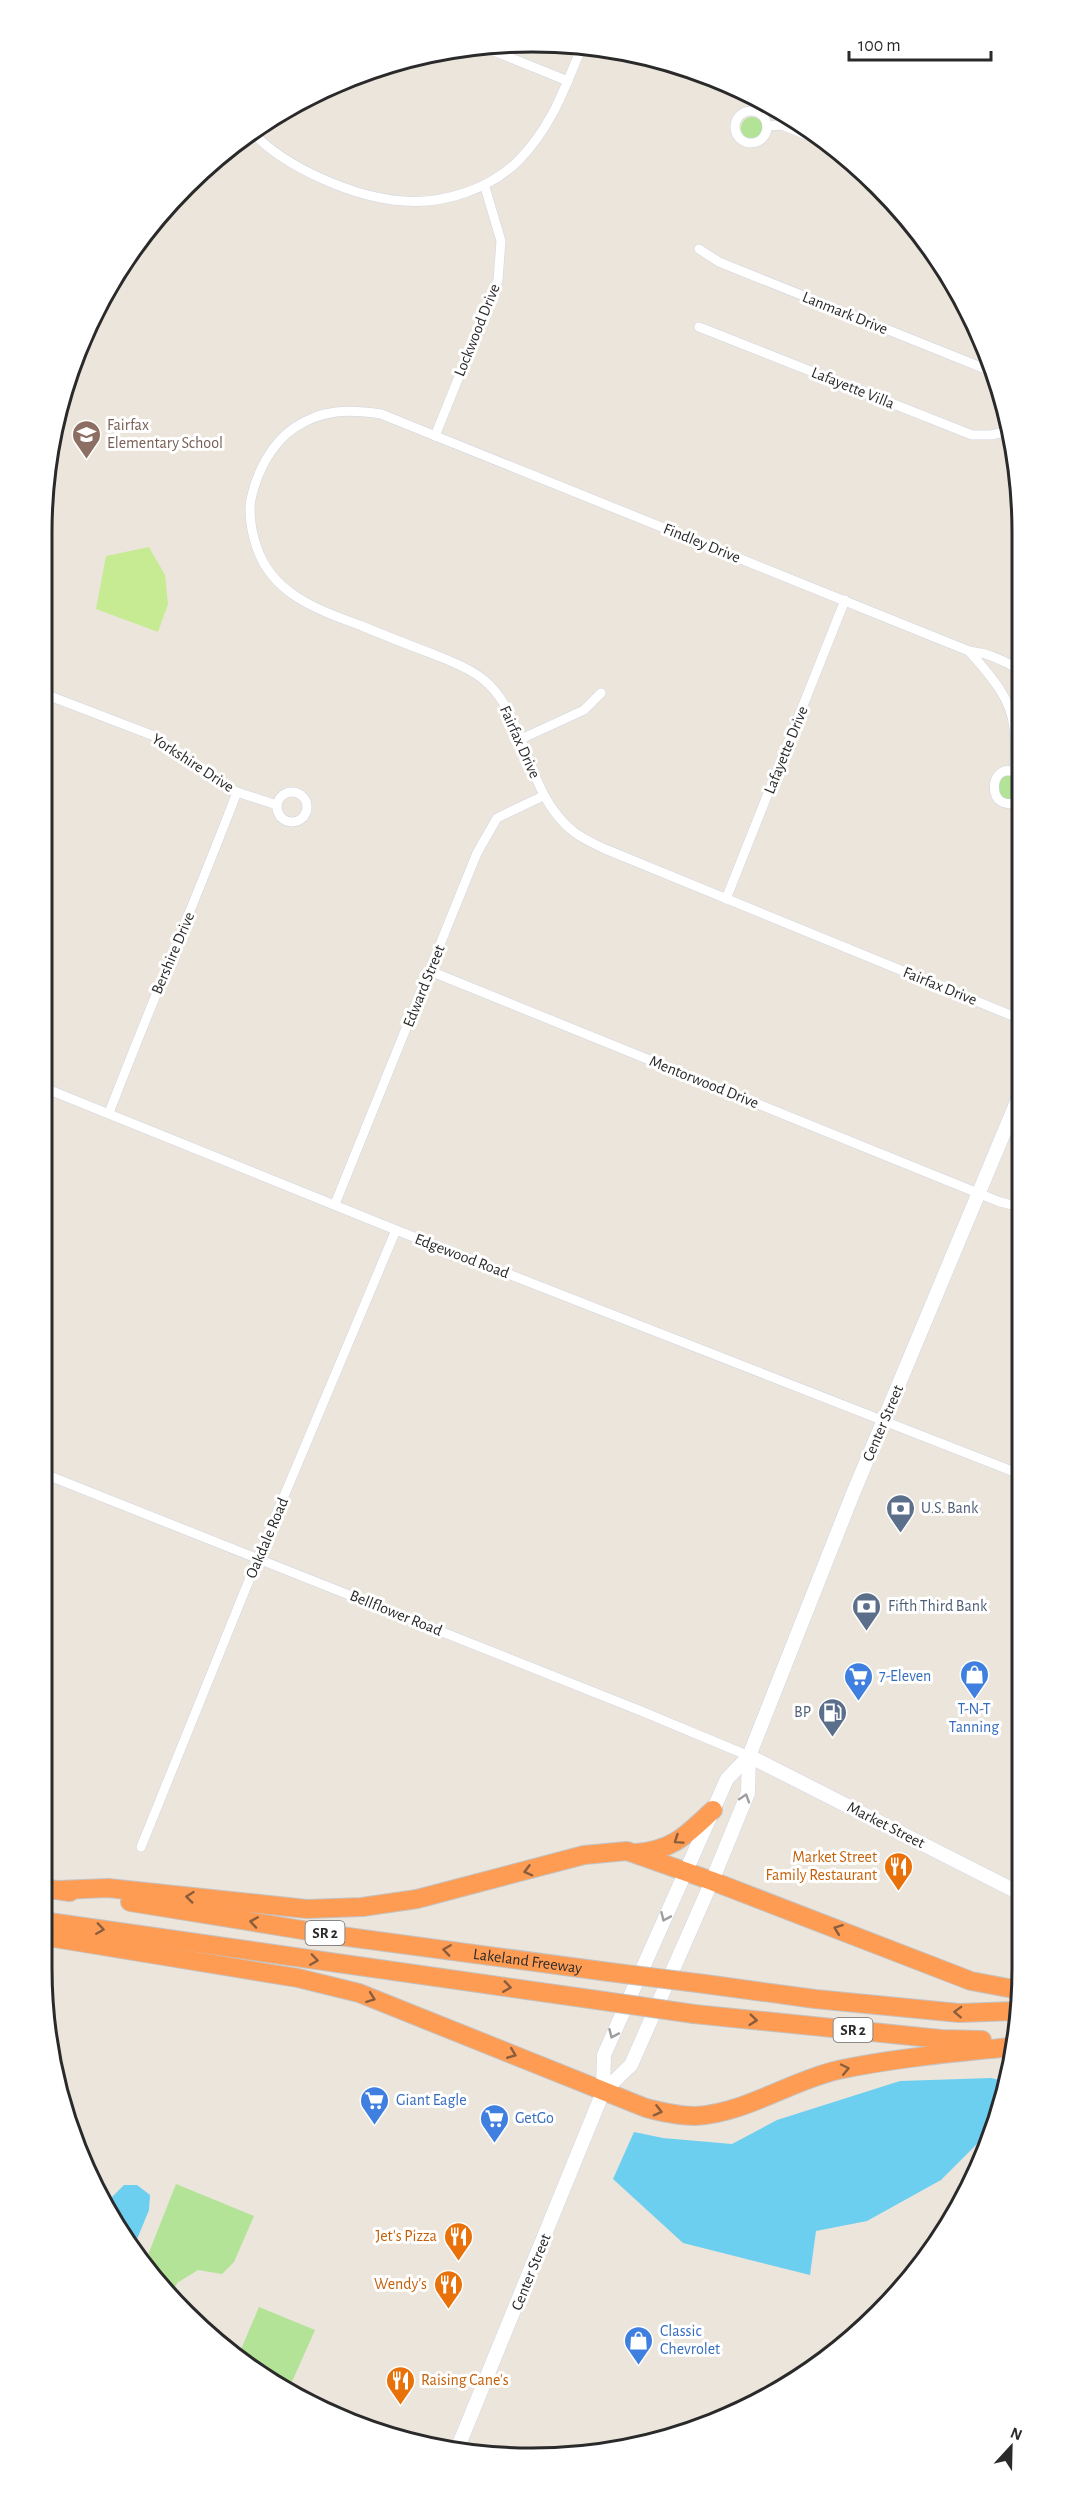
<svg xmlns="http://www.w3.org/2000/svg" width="1065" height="2501" font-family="'Alegreya Sans',sans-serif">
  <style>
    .green { fill: #b2e397 }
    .pitch { fill: #c7eb93 }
    .water { fill: #6dcff0 }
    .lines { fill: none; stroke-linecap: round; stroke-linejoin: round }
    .street-casing { stroke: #d1d5e3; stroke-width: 10 }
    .secondary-casing { stroke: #d1d5e3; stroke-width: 15 }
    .highway-casing { stroke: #c3c3c3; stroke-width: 20 }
    .street { stroke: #fff; stroke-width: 9 }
    .secondary { stroke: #fff; stroke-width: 14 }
    .highway { stroke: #ff9c54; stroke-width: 18 }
    .highway-bridge-casing { stroke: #c3c3c3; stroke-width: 20; stroke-linecap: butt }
    .highway-bridge { stroke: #ff9c54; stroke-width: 18 }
    .oneway { stroke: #9f9f9f }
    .oneway2 { stroke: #8a5d3d }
    .labels { text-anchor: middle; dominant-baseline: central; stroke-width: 6; stroke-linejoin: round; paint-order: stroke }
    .shield { fill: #fff; stroke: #6a6a6a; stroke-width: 1.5 }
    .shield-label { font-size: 15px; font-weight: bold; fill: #2a2a2a }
    .street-label { font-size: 16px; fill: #2a2a2a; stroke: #fff }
    .education-label { font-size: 16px; fill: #785e54; stroke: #fff; text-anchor: start }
    .service-label { font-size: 16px; fill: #4e5e75; stroke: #fff; text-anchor: start }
    .shop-label { font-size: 16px; fill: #366cbe; stroke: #fff; text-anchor: start }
    .food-label { font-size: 16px; fill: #c56008; stroke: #fff; text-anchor: end }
    .rim { fill: none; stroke: #2a2a2a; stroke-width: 3 }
  </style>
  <rect width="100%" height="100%" fill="#ece5dc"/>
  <g class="green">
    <circle cx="752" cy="128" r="11"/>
    <path d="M1009,774L1017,776L1020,781V796L1007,801L1000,797L998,781L1001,776Z"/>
    <path d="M176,2184L254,2216L234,2262L222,2274L198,2270L177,2283L171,2298L164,2292L144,2265Z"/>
    <path d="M259,2307L315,2330L287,2393L239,2354Z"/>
  </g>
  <path class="pitch" d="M149,547L165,575L168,604L158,632L96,609L106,556Z"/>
  <g class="water">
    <path d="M991,2078L1004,2081L997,2124L941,2180L867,2221L816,2231L810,2275L683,2243L613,2179L634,2132L663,2138L732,2144L777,2120L900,2081Z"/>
    <path d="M124,2185H137L150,2195L149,2210L133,2249L105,2208L110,2199Z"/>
  </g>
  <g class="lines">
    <defs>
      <g id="street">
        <path d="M481,46L568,81"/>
        <circle cx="751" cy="127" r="16"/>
        <path d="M767,126L782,125L833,146"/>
        <path d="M252,132C286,168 355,198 404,201C444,204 490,189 518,161C551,128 565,88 582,46"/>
        <path d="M699,249L719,262L993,372"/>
        <path d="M699,327L972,435H991L1009,431"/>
        <path d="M435,436L498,280L501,241L485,187"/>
        <path d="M969,651C989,674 1011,697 1014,728C1016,743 1014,757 1015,772"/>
        <path d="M1019,670C1004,660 987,653 969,651L381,414C349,409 322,409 294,428C271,444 257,472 251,499C248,516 252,533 257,548C273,595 319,610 362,626C386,636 409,645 433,654C455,663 480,672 495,691C529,733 529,797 574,832C583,839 595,844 605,849L1020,1019"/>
        <path d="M42,693L154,736L215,781L237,792L277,805"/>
        <path d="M521,739L584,710L601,693"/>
        <path d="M1019,774C986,756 986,819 1020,800"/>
        <circle cx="292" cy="807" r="15"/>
        <path d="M726,899L845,600"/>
        <path d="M430,971L1000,1202L1021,1207"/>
        <path d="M42,1087L396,1230L1022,1475"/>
        <path d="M109,1113C150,1006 196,900 237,792"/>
        <path d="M335,1204L477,853L497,818L543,796"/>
        <path d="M42,1473L641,1711L749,1756"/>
        <path d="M141,1847L258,1558L396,1230"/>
      </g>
      <g id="secondary">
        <path d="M749,1756L1023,1895"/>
        <path d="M603,2092L631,2065L712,1881L748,1793L749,1756L852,1496L1021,1092"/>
        <path d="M456,2452L603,2092L604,2055L727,1779L749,1756"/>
      </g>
      <g id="highway">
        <path d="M636,1853C674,1850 687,1834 713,1810"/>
        <path d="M42,1888L70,1892"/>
        <path d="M59,1890L108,1888L307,1909L362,1907L417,1899L584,1855L627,1851L712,1881L971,1981L1019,1990"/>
        <path id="s1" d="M130,1902L333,1935L609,1972"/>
        <path d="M42,1921L597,2000"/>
        <path d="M42,1936L298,1978L359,1993L646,2108C662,2112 678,2116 695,2116C746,2113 790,2081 838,2070C895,2058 953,2053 1010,2047"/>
        <path d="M705,1984L815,1999L959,2013L1016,2011"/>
        <path d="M694,2014L941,2039L982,2040"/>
      </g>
    </defs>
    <use href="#street" class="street-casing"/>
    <use href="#secondary" class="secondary-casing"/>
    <use href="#highway" class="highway-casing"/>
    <use href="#street" class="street"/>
    <use href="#secondary" class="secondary"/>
    <use href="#highway" class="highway"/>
    <defs>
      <g id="highway-bridge">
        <path d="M609,1972L705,1984"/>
        <path d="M597,2000L694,2014"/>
      </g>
    </defs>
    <use href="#highway-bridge" class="highway-bridge-casing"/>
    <use href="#highway-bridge" class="highway-bridge"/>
  </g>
  <defs><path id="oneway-chevron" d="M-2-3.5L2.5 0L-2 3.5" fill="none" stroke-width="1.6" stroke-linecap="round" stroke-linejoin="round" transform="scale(1.5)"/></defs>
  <g class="oneway">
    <use href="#oneway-chevron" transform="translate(745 1798) rotate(-72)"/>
    <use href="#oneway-chevron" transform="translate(665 1917) rotate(114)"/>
    <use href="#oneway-chevron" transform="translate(613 2034) rotate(114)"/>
  </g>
  <g class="oneway2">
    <use href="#oneway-chevron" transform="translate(678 1840) rotate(146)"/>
    <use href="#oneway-chevron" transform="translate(528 1871) rotate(165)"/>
    <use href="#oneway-chevron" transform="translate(190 1897) rotate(-174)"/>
    <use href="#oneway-chevron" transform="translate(254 1922) rotate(-171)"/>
    <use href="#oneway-chevron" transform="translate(100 1929) rotate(8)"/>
    <use href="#oneway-chevron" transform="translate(838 1929) rotate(-159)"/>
    <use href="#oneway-chevron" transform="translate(447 1950) rotate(-172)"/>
    <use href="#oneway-chevron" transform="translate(314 1960) rotate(8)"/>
    <use href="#oneway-chevron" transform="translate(507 1987) rotate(8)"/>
    <use href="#oneway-chevron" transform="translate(371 1998) rotate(21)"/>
    <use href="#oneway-chevron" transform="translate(958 2012) rotate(-178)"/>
    <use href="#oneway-chevron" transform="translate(753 2020) rotate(6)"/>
    <use href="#oneway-chevron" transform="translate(512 2054) rotate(22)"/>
    <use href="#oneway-chevron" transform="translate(845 2069) rotate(-12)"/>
    <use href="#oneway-chevron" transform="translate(658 2111) rotate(14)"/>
  </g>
  <defs>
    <symbol id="school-pin" viewBox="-11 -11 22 30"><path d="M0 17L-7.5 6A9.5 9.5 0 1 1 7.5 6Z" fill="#8d6e63" stroke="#fff"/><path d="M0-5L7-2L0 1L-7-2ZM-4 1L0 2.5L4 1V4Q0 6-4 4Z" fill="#fff"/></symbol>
    <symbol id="bank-pin" viewBox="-11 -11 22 30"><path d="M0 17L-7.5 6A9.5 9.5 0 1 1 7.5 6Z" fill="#5c6f8a" stroke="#fff"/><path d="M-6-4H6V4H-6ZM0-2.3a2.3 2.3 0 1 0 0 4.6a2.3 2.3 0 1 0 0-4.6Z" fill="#fff"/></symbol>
    <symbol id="shop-pin" viewBox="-11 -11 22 30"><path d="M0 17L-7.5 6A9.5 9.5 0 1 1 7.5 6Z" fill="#3f7fe0" stroke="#fff"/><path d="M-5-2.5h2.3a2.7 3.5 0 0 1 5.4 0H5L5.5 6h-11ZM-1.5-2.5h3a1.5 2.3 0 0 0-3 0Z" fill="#fff"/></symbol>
    <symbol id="supermarket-pin" viewBox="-11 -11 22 30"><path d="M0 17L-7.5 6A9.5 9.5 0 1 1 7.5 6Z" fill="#3f7fe0" stroke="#fff"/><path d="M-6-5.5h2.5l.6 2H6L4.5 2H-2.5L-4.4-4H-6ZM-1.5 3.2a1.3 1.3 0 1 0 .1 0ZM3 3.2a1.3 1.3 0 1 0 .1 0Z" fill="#fff"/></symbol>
    <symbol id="fuel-pin" viewBox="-11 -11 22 30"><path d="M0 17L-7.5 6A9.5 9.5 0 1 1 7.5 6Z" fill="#5c6f8a" stroke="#fff"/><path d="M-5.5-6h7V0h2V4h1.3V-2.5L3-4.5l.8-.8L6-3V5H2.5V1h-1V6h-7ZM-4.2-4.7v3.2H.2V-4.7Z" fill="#fff"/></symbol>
    <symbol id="restaurant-pin" viewBox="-11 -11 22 30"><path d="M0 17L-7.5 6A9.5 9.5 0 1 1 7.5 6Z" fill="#e8710a" stroke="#fff"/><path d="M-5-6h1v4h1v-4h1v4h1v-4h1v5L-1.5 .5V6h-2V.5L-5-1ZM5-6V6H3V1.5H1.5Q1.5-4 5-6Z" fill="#fff"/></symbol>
  </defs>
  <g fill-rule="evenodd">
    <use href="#school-pin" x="70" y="418" width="33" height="45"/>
    <use href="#bank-pin" x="884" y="1492" width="33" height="45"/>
    <use href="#bank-pin" x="850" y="1590" width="33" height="45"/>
    <use href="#shop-pin" x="958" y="1658" width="33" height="45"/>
    <use href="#supermarket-pin" x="842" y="1660" width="33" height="45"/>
    <use href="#fuel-pin" x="816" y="1696" width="33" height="45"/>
    <use href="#restaurant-pin" x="882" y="1850" width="33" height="45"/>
    <use href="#supermarket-pin" x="358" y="2084" width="33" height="45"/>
    <use href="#supermarket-pin" x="478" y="2102" width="33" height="45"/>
    <use href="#restaurant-pin" x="442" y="2220" width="33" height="45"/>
    <use href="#restaurant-pin" x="432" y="2268" width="33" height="45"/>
    <use href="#shop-pin" x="622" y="2324" width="33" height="45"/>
    <use href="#restaurant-pin" x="384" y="2364" width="33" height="45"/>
  </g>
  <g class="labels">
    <g class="shield">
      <rect x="305.5" y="1921" width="39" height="24" rx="4.5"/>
      <rect x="833.5" y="2018" width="39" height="24" rx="4.5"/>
    </g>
    <g class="shield-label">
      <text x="325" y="1933">SR 2</text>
      <text x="853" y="2030">SR 2</text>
    </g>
    <g class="street-label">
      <text transform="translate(845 313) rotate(22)">Lanmark Drive</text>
      <text transform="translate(477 330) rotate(-68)">Lockwood Drive</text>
      <text transform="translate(853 388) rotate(22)">Lafayette Villa</text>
      <text transform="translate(702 543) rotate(22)">Findley Drive</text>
      <text transform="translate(520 742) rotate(66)">Fairfax Drive</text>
      <text transform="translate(786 750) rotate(-68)">Lafayette Drive</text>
      <text transform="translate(193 763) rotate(33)">Yorkshire Drive</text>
      <text transform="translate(173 953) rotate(-67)">Bershire Drive</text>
      <text transform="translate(424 986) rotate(-68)">Edward Street</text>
      <text transform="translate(940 986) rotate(22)">Fairfax Drive</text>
      <text transform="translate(704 1082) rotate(22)">Mentorwood Drive</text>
      <text transform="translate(462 1256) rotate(21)">Edgewood Road</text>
      <text transform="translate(883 1423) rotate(-67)">Center Street</text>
      <text transform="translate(267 1538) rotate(-67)">Oakdale Road</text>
      <text transform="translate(396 1613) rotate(22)">Bellflower Road</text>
      <text transform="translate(886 1825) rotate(27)">Market Street</text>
      <text stroke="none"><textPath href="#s1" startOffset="402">Lakeland Freeway</textPath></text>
      <text transform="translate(531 2272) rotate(-68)">Center Street</text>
    </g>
    <g class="education-label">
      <text x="107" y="425">Fairfax<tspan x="107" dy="18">Elementary School</tspan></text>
    </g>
    <g class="service-label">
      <text x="921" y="1508">U.S. Bank</text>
      <text x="888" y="1606">Fifth Third Bank</text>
      <text x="811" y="1712" text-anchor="end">BP</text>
    </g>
    <g class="shop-label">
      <text x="879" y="1676">7-Eleven</text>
      <text x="974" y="1709" text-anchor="middle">T-N-T<tspan x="974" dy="18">Tanning</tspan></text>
      <text x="396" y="2100">Giant Eagle</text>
      <text x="515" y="2118">GetGo</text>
      <text x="660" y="2331">Classic<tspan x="660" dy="18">Chevrolet</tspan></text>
    </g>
    <g class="food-label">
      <text x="877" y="1857">Market Street<tspan x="877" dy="18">Family Restaurant</tspan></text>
      <text x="437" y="2236">Jet's Pizza</text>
      <text x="427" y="2284">Wendy's</text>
      <text x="421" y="2380" text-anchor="start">Raising Cane's</text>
    </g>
  </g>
  <path d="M0 0H1065V2501H0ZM532 52H532A480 480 0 0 1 1012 532V1968A480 480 0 0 1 532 2448H532A480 480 0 0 1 52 1968V532A480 480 0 0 1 532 52Z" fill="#fff" fill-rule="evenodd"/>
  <path class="rim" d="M532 52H532A480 480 0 0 1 1012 532V1968A480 480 0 0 1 532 2448H532A480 480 0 0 1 52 1968V532A480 480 0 0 1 532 52Z"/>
  <g transform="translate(1011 2447) rotate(22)" stroke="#ffffff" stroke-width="4.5" paint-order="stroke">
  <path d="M0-4.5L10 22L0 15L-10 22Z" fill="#2a2a2a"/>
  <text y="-9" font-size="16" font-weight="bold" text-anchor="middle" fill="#2a2a2a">N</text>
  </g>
  <path d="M849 51v9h142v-9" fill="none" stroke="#2a2a2a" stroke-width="3"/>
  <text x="858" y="51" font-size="18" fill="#2a2a2a" stroke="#ffffff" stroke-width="4.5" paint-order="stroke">100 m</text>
</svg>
